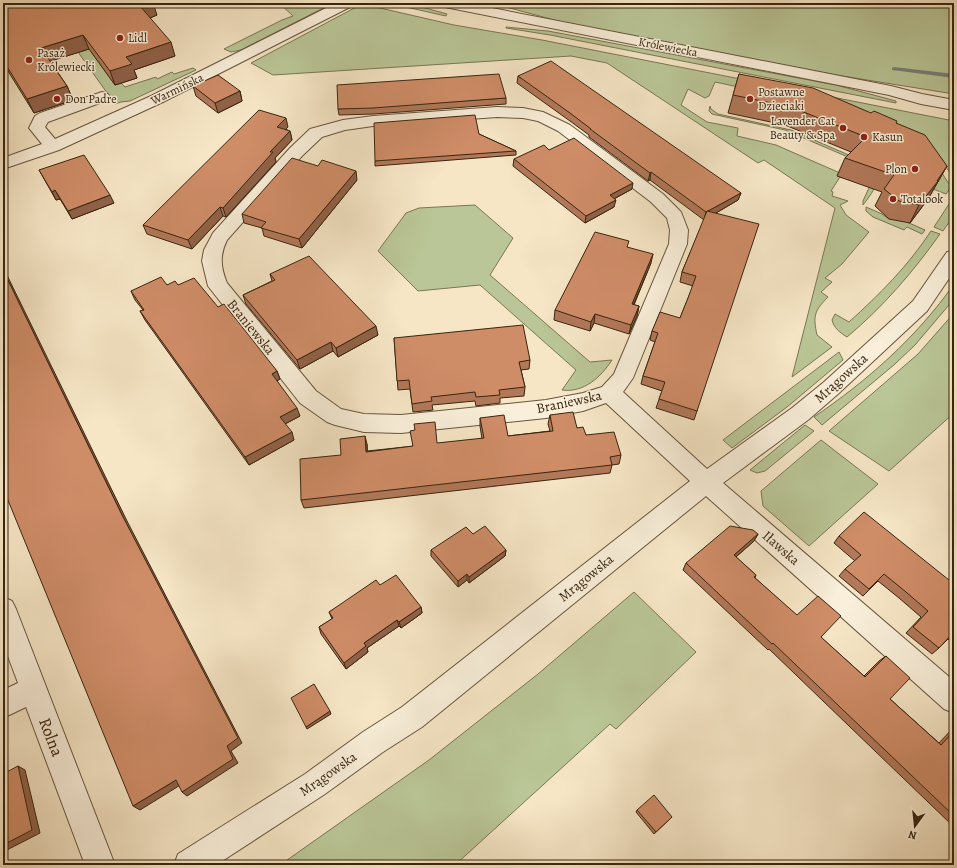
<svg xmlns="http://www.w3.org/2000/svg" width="957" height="868" font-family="Alegreya,serif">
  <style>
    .green { fill: #bac697; stroke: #7a7653 }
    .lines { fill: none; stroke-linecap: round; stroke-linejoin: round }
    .stream { fill: #778077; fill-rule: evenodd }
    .minor-casing { stroke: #68553d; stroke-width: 2 }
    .minor { fill: #f9efda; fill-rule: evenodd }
    .wall { fill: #b17859; stroke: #39250f }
    .shaded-wall { fill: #906248; stroke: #39250f }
    .building { fill: #ce8c67; stroke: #39250f }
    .poi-dot { fill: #8f2418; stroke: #f9efda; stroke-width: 1.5 }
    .labels { text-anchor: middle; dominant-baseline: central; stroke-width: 3; stroke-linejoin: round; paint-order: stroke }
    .far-poi-label { font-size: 12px; fill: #39250f; stroke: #f9efda; text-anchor: start }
    .far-street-label { font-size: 12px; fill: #39250f; stroke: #f9efda }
    .street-label { font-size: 14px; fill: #39250f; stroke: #f9efda }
    .near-street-label { font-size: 17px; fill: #39250f; stroke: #f9efda }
  </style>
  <rect width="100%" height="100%" fill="#f6e6c6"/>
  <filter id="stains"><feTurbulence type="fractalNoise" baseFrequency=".005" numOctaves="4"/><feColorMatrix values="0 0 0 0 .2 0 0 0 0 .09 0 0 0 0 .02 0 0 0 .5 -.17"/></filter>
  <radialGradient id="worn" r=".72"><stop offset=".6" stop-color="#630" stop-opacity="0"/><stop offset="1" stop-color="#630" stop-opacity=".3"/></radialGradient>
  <g class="green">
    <path d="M43,3H56L115,85L121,83L125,87L156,77L157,79L172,72L174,74L193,68L196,70L130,101L121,102L115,104Z"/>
    <path d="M279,3H333L241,50L231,52L224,49L282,20L293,16Z"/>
    <path d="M388,3H407L447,14L446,16Z"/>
    <path d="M485,3H954V94L836,75L569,24L510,8Z"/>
    <path d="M360,5H367L454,25L542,40L954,121V178L941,160L805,101L715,82L709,96L705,98L688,89L681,105L707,122L738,128L737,136L776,145L840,173L843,178L840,177L831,191L833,192L832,196L848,201L840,205L846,215L869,232L842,264L825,278L832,282L821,292L828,297C814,311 813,316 817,335L832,347L792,377L835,208L764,160L758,163L607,63L571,56L273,75L251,63Z"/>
    <path d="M506,27L548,31L836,85L896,101V103L550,35L506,28Z"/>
    <path d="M710,106L711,109L718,114L791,130L865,162C886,176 875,189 863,205V201L873,179L867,167L862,163L785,130L712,114L709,111Z"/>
    <path d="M940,170L951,187L946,194L933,189Z"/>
    <path d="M949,204L954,206V215L943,231L934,227Z"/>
    <path d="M475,205L513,238L490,275L590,362L612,360C601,377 584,393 562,390L576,370L480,285L418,291L378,251L406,213L419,208Z"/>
    <path d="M866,207L882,214L889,219H900L925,230L922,234L907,227L904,230L873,217L866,211Z"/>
    <path d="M931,231L940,234C913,272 883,307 847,337C839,332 834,328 832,320L835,314L849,322C880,294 908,266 931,231Z"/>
    <path d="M954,284V299L915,345L895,364L822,425L814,417C867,381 917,337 954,284Z"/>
    <path d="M954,313V413L889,471L829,431L918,354Z"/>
    <path d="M839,352L843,360L787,407L732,448L723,440Z"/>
    <path d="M805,425L814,431L765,471L757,473L750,470Z"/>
    <path d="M821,440L878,484L809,546L763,506L761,491Z"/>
    <path d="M634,592L696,652L616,729L610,724L455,865H280L429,760L538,674Z"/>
  </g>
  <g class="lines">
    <path class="stream" d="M894,67L954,74V78L892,70V68Z"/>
    <defs>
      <g id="minor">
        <path d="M336,3H354L352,6L163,102L59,150L3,169V158L42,144L29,128L35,116L40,113L102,92L108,94L110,97L108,100L48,122L45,127L55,139L151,96Z"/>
        <path d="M438,3H466L891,86L922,94L954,100V110L921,104L889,95L445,7L440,6Z"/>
        <path d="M497,107L523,108L543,112L570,125L663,194L681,212L688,230L687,244L633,378L623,392L707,469L792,408L824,382L913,301L947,252L954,251V271L927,311L838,394L808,420L723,483L954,681V713L944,709L706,496L422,727L383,752L325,794L216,865H174L178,854L305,774L363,732L402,707L690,481L606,403L583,411L546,418L401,433L364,432L335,425L327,422L300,403L208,286L202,261L204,250L213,233L290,148L310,129L343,120L373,116ZM497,117L523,118L538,121L558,131L651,202L667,218L670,230L669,244L614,374L602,387L583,393L546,400L401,415L364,414L341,409L316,391L227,283C221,268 219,256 227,240L302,156L322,137L345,130L373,126Z"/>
        <path d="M3,597L12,601L16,609L115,865H85L26,707L3,718V690L18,683L3,643Z"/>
      </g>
    </defs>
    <use href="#minor" class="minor-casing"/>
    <use href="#minor" class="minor"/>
  </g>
  <g class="wall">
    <path d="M3,3L157,15L150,18L175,56L134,70L137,78L115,85L89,49L50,61L67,86L73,100L34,113L3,63Z"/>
    <path d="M739,74L896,123L947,166L928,199L910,223L889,219L875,206L882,192L837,176L845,158L851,152L785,125L728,113Z"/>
    <path d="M518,76L741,193L738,200L716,213L697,411L694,420L656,408L662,391L641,384L643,376L655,342L650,340L652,331L680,318L693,286L680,282L682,272L704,220L650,180L648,181L589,137V135L570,121L517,83Z"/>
    <path d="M193,86L240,91L242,101L218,113L196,96Z"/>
    <path d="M506,98V104L374,114L339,115L338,109Z"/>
    <path d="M288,127L285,129L290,131L292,140L275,158L276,162L226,217L223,216L192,249L147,234L143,225Z"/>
    <path d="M479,134L516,151V155L375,166V161Z"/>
    <path d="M514,159L632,189L614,199V207L585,223L513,166Z"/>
    <path d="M39,170L114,203L72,219L60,199L56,200Z"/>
    <path d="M357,180L302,248L264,236L262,228L244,223L242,214Z"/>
    <path d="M627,247L651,263L634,305L639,306L637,316L629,334L594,323L590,331L554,320L555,310Z"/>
    <path d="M270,274L378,335L338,357L333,351L300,369L246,304L243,295L272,281Z"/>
    <path d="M167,285H178L218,307L277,371L280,379L277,381L300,416L285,424L294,440L249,465L145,320L140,311L143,310L135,300L131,291Z"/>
    <path d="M394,338L530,360L529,369L521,370L525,387L524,396L500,398V403L476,406L475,401L432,405L433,410L413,412L410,389L398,390Z"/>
    <path d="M550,415L577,428L586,435L621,455L619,464L612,465L610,473L304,508L301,500L341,455L367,444V451L482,439L480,426V418L508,436L550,431L548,424Z"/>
    <path d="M473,534L506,550L505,556L469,583L467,580L458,587L431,556V550Z"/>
    <path d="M758,534L754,541L736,557L756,575L755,578L864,676L879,661L886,656L890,699L939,743L954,727V827L769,649L768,650L683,570L686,563Z"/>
    <path d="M839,536L954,584V645L948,639L939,648L932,654L906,633L921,617L899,598L878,581L863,596L839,576L845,569L855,561L834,543Z"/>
    <path d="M380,585L421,607L422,613L401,628L399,626L367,648L368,652L346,669L321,634L319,627L332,619L329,612Z"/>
    <path d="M637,810L672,817L654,834L636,812Z"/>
  </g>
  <g class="shaded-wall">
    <path d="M148,3H153L157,15L145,20L140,6Z"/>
    <path d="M83,35L89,49L48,62L41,48Z"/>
    <path d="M171,42L175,56L134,70L137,78L115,85L110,71L126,57Z"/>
    <path d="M67,86L73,100L34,113L27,99Z"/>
    <path d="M240,91L242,101L218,113L215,103Z"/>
    <path d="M286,118L288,127L279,136L277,127Z"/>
    <path d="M290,131L292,140L275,158L276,162L226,217L223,208L270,152Z"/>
    <path d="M947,166L928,199L910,223L919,205Z"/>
    <path d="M356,171L357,180L302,248L299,239Z"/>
    <path d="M651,172L650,180L648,181L650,173Z"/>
    <path d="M633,183L632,189L608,202L610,195Z"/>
    <path d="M55,190L60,199L56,200L52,192Z"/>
    <path d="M741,193L738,200L704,220L706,212Z"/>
    <path d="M110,195L114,203L72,219L68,211Z"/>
    <path d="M616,200L614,207L585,223L586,216Z"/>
    <path d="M220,207L223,216L192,249L188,240Z"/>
    <path d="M653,254L651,263L630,313L632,304Z"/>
    <path d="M3,267L128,523L242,743L231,751L238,763L187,796L182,792L227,746L122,515L3,270Z"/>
    <path d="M639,306L637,316L629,334L631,325Z"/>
    <path d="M595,314L594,323L590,331L591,322Z"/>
    <path d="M376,326L378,335L338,357L336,348Z"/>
    <path d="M331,342L333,351L300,369L297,360Z"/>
    <path d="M277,371L280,379L275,382L272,374Z"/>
    <path d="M297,408L300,416L283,425L280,417Z"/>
    <path d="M292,432L294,440L249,465L245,457Z"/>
    <path d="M365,436L367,444L368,460L366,452Z"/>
    <path d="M758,534L754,541L730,562L734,555Z"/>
    <path d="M506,550L505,556L469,583V577Z"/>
    <path d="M467,574V580L458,587V581Z"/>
    <path d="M421,607L422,613L401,628L399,622Z"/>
    <path d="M397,620L399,626L367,648L368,652L346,669L344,663L364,643Z"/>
    <path d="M330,711L331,714L307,729L306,727Z"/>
    <path d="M18,766L25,770L40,833L3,852V845Z"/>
    <path d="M176,780L182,784L140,810L133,806Z"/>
    <path d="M3,856L5,865H3Z"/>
  </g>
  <g class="building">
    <path d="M3,3H148L140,6L171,42L126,57L132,64L110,71L83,35L41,48L67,86L27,99L3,60Z"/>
    <path d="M551,61L741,193L708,211H707L706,212L651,172L650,173L590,129H591L570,113L518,76Z"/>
    <path d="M499,74L506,98L373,108L338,109L337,85Z"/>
    <path d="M739,74L813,88L871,113L874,111L897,121L896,123L925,135L947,166L937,181H938L919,205L899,201L884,189L894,175L845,158L866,137L791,107L733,95Z"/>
    <path d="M218,75L240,91L215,103L193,86Z"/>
    <path d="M259,110L286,118L277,127L290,131L270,152H273L223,208L220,207L188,240L143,225Z"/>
    <path d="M475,115L479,134L516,151L375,161L374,123Z"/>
    <path d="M574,138L633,183L610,195L616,200L586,216L514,159L544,145L549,150Z"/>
    <path d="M84,155L110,195L68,211L55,190L52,192L39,170Z"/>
    <path d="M292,158L318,166L322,160L356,171L299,239L261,228L266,222L242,214Z"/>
    <path d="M707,211L759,224L697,411L659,399L665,382L643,376L658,333L652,331L660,312L680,318L688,298L696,276L682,272Z"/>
    <path d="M595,232L629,241L627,247L653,254L632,304L639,306L631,325L595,314L591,322L555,310Z"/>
    <path d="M309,256L376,326L336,348L331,342L297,360L243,295L275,280L270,274Z"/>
    <path d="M3,270L122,515L238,738L227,746L233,759L182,792L176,780L133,806L3,488Z"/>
    <path d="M161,277L167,285L175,281L178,285L194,278L218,307L224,304L277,371L272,374L297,408L280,417L292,432L245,457L140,311L144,310L131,291Z"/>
    <path d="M523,325L530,360L519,362L525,387L499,390L500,395L476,397L475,392L431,397L432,401L412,404L409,380L397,381L394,338Z"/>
    <path d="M573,412L577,428L583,427L586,435L614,432L621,455L610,457L612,465L301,500L300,459L341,455L340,439L365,436L366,452L413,446L410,431L415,430L414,424L435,422L437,443L484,438L480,418L504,415L508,436L553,431L550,415Z"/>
    <path d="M864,512L954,584V632L939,648L913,627L928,611L906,592L884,574L869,589L845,569L861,555L839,536Z"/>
    <path d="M485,526L506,550L469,577L467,574L458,581L431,550L466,527L473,534Z"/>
    <path d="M730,526L753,530L758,534L734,555L756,575L754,577L797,615L818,596L841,616L821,637L865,677L886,656L910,678L890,699L941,745L954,731V816L773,643L772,644L686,563Z"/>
    <path d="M396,575L421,607L399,622L397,620L364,643L366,646L344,663L319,627L333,618L329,612L376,580L380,585Z"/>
    <path d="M314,684L330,711L306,727L291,698Z"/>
    <path d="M18,766L32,830L3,845V774Z"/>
    <path d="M654,795L672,817L656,832L637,810Z"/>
  </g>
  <g class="poi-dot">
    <circle cx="120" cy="38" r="4"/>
    <circle cx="29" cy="60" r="4"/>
    <circle cx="57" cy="99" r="4"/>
    <circle cx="750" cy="99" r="4"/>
    <circle cx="843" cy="128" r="4"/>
    <circle cx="864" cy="137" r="4"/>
    <circle cx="915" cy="169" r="4"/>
    <circle cx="893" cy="199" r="4"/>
  </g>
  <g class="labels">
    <g class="far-poi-label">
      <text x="128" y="38">Lidl</text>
      <text x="37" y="53">Pasaż<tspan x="37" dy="14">Królewiecki</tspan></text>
      <text x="758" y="92">Postawne<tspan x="758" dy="14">Dzieciaki</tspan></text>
      <text x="65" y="99">Don Padre</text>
      <text x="835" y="121" text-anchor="end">Lavender Cat<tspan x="835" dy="14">Beauty &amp; Spa</tspan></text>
      <text x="872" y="137">Kasun</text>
      <text x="907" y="169" text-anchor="end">Plon</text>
      <text x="901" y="199">Totalook</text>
    </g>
    <g class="far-street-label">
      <text transform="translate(668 47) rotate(11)">Królewiecka</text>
      <text transform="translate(177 89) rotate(-26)">Warmińska</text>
    </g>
    <g class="street-label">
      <text transform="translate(251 327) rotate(51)">Braniewska</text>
      <text transform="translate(841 378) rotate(-42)">Mrągowska</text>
      <text transform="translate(569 402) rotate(-12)">Braniewska</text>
      <text transform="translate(781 548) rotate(41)">Iławska</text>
      <text transform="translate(586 578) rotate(-39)">Mrągowska</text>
      <text transform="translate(328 774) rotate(-35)">Mrągowska</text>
    </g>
    <g class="near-street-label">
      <text transform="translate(51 737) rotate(69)">Rolna</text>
    </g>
  </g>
  <rect width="957" height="868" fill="none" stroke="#f6e6c6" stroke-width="16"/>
  <rect x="4" y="4" width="949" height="860" fill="none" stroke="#39250f" stroke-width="2"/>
  <rect x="8" y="8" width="941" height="852" fill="none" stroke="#39250f"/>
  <g transform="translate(915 826) rotate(195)" stroke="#f9efda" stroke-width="3" paint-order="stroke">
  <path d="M0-3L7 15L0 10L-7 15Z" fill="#39250f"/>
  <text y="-6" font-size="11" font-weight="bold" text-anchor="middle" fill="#39250f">N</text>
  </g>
  <rect width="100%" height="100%" filter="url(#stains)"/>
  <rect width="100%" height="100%" fill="url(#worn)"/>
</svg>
